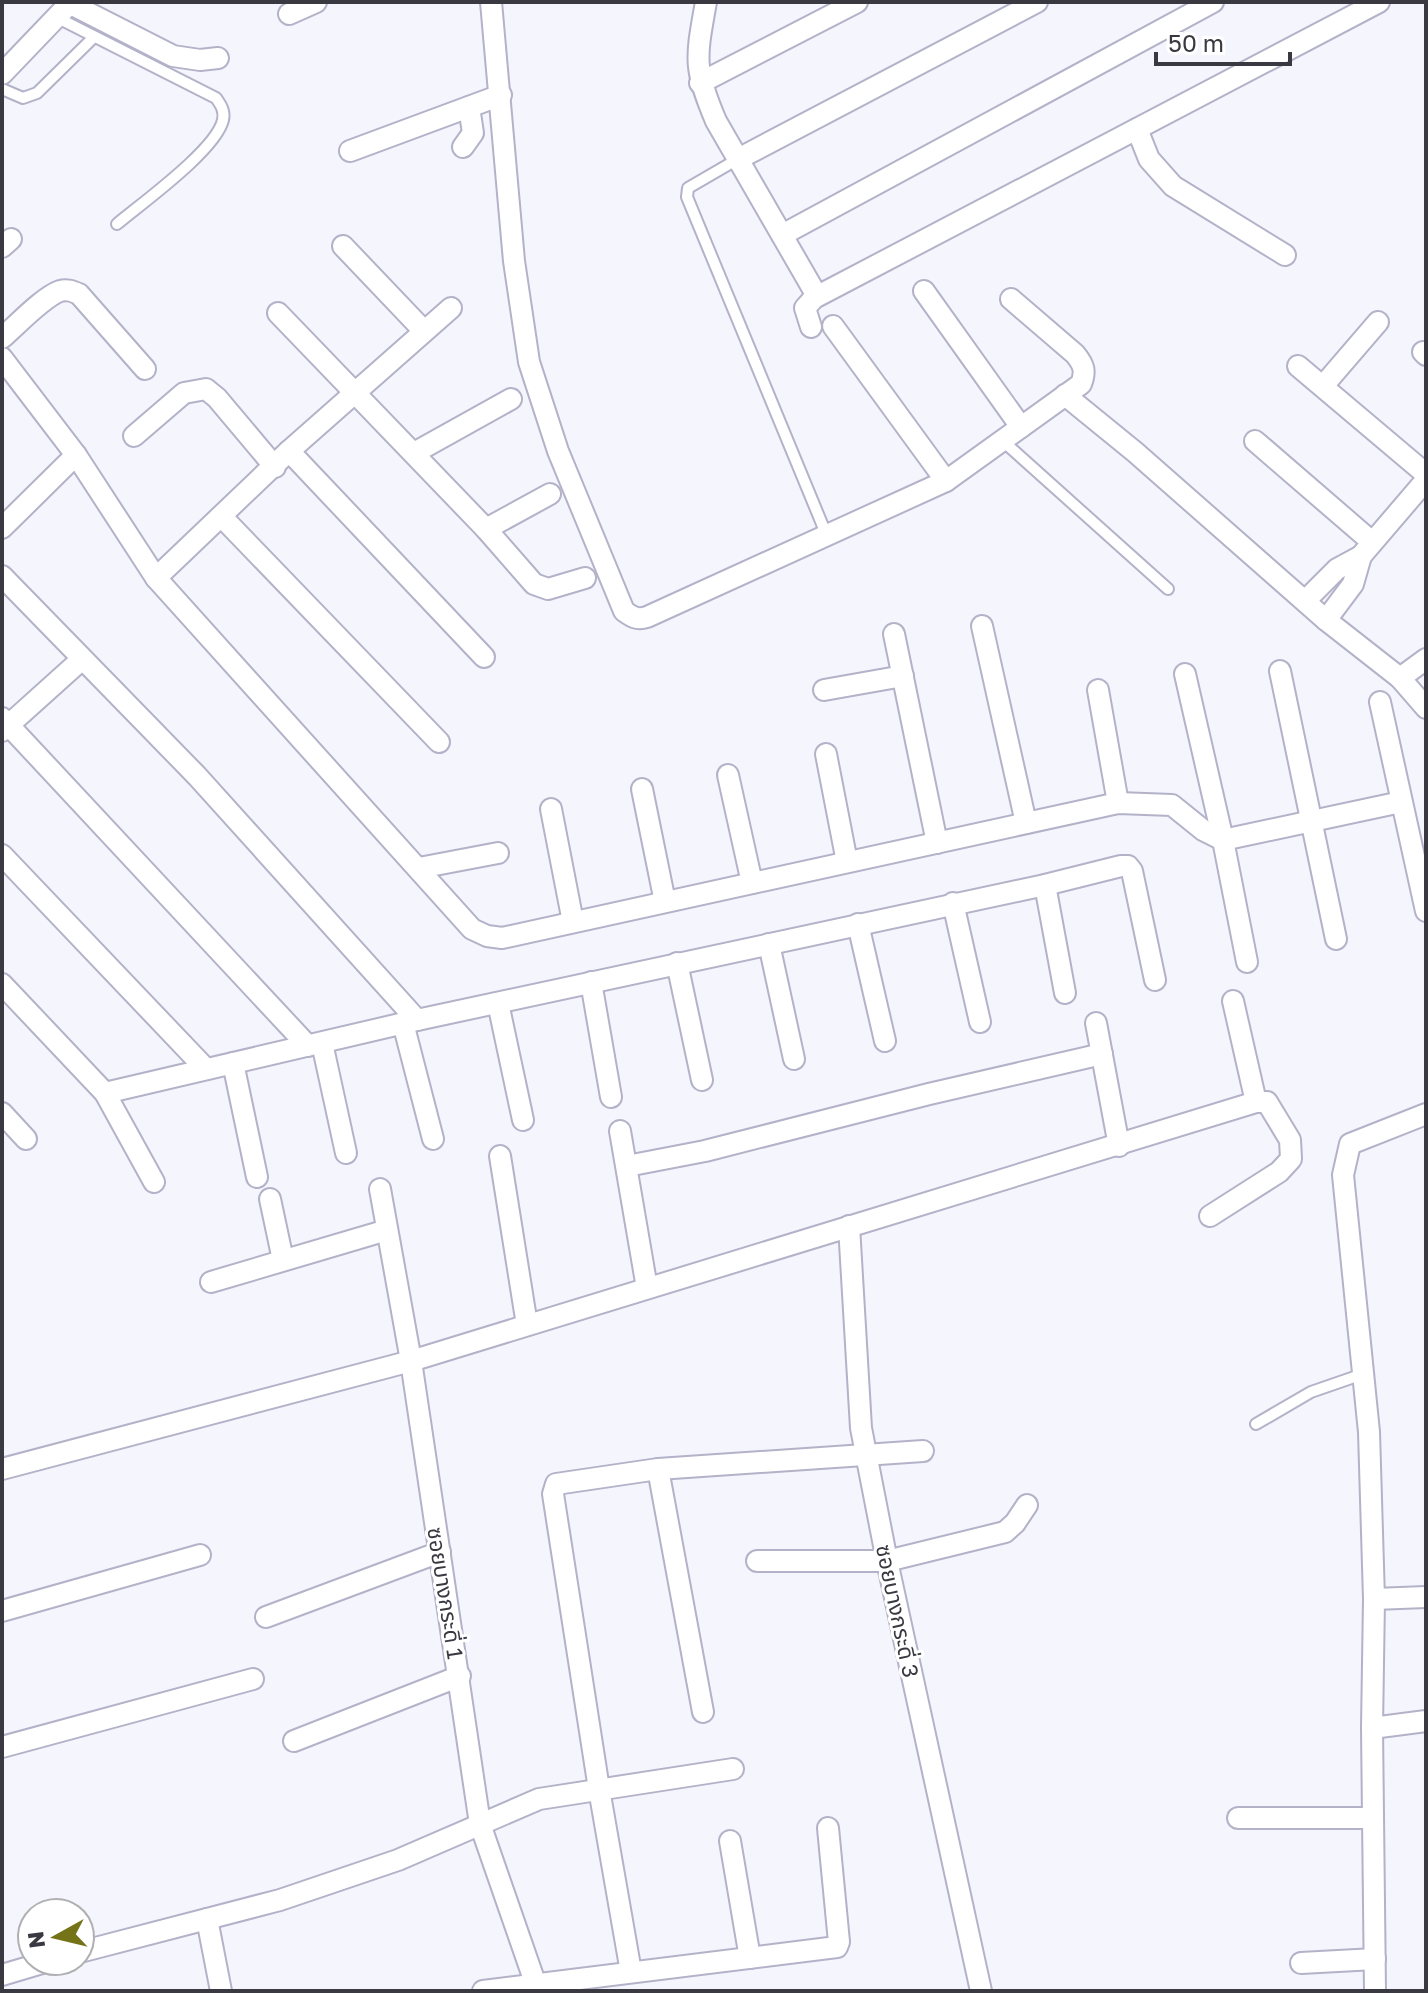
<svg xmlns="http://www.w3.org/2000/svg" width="1428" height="1993" font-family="'Golos Text','Noto Sans Thai',sans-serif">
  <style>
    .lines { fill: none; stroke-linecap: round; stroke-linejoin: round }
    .service-casing { stroke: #b3b2c8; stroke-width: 14 }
    .minor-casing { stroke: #b3b2c8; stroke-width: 24 }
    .service { stroke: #fff; stroke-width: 10 }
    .minor { stroke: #fff; stroke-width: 20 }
    .labels { text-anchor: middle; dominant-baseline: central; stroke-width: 6; stroke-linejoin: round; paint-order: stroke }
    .street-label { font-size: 22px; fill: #3a3942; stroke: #fff }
  </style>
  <rect width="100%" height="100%" fill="#f5f5fe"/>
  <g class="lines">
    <defs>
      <g id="service">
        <path d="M56,17L216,98C221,105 225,111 223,120C216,150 142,203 117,224"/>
        <path d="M2,89L23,98L37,93L94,37"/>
        <path d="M738,159L688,188L687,197L827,536"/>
        <path d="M1004,442L1168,589"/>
        <path d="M1256,1424L1311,1392L1363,1374"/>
      </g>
      <g id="minor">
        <path d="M491,2L514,261L529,362L558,451L624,611C632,617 637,620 647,617L946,481L1081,384C1086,371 1084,365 1075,354L1011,299"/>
        <path d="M706,2C696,58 693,67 716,121L817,296"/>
        <path d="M69,3L173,56L200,60L218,58"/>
        <path d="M289,14L316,2"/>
        <path d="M2,74L71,2"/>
        <path d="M700,83L857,2"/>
        <path d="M1137,129L1149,159L1173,186L1285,255"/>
        <path d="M463,147L473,133L469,107"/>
        <path d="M350,151L501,95"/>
        <path d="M738,159L1037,2"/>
        <path d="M782,235L1213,2"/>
        <path d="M343,246L424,331"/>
        <path d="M2,247L11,239"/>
        <path d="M924,291L1021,427"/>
        <path d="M278,313L486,529L534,584L548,589L585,578"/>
        <path d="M833,326L946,481"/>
        <path d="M811,327L805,308L814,298L1379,2"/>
        <path d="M2,338C16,326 43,297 60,291C67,289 72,291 79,294L145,369"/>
        <path d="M1423,352L1426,355"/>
        <path d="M2,358L76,455L156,578L472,929L487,936L502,938L1118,803L1172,805L1203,830L1223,840L1401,802"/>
        <path d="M1298,366L1426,474"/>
        <path d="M1323,386L1378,322"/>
        <path d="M1065,395L1135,452L1326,620L1400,678L1426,708"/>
        <path d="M134,436L184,393L206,389L217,398L275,467"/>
        <path d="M1255,441L1372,542"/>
        <path d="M289,451L484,657"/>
        <path d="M414,453L511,399"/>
        <path d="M222,517L439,742"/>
        <path d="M2,528L76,455"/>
        <path d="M486,529L550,494"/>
        <path d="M2,576L197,776L417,1020"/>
        <path d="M156,578L289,451L451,308"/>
        <path d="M1305,601L1337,569L1361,556L1426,480"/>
        <path d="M1326,620L1353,584L1361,556"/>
        <path d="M982,626L1026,823"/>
        <path d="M894,634L937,843"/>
        <path d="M1280,671L1336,939"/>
        <path d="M1185,674L1223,840L1247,962"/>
        <path d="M1400,678L1426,659"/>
        <path d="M824,690L903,676"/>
        <path d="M1098,690L1118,803"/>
        <path d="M1380,702L1426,911"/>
        <path d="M2,718L308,1046"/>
        <path d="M2,731L81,660"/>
        <path d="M826,754L847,862"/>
        <path d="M728,775L752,883"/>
        <path d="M642,789L665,902"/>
        <path d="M551,809L573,922"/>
        <path d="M2,855L206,1069"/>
        <path d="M419,868L498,853"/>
        <path d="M1045,885L1065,993"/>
        <path d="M953,903L980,1022"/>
        <path d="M858,924L885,1041"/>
        <path d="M769,944L794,1059"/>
        <path d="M677,963L702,1080"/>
        <path d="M591,982L611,1097"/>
        <path d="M2,984L105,1093L154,1182"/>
        <path d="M1233,1001L1256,1102"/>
        <path d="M498,1003L523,1120"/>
        <path d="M403,1023L433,1139"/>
        <path d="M1096,1023L1119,1146"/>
        <path d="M322,1043L346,1153"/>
        <path d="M233,1063L257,1177"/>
        <path d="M105,1093L417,1020L1045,885L1121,866H1128L1132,871L1155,980"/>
        <path d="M2,1113L26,1139"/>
        <path d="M620,1131L647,1288"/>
        <path d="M500,1156L527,1325"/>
        <path d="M627,1166L705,1151L929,1094L1102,1054"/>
        <path d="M380,1189L411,1361L480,1824L538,1991"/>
        <path d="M270,1199L283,1260"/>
        <path d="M849,1226L861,1428L887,1561L981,1991"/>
        <path d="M211,1282L387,1230"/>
        <path d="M2,1469L411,1361L1256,1102H1267L1290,1140L1291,1159L1279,1172L1210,1216"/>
        <path d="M658,1469L703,1712"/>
        <path d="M757,1561H887L1005,1532L1015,1523L1027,1505"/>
        <path d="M1374,1599L1426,1597"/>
        <path d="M2,1611L200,1555"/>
        <path d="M266,1617L440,1552"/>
        <path d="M1372,1728L1426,1721"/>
        <path d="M294,1741L460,1676"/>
        <path d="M2,1747L253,1679"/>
        <path d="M1238,1818H1373"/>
        <path d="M730,1841L750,1958"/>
        <path d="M207,1919L221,1991"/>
        <path d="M80,1952L280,1900L398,1860L539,1799L733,1769"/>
        <path d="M1301,1963L1375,1959"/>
        <path d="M631,1972L599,1789L553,1494L556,1484L658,1469L923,1451"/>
        <path d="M2,1975L49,1961"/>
        <path d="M483,1991L837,1947L839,1942L828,1828"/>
        <path d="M1375,1991L1372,1728L1374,1599L1369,1432L1343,1175L1350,1144L1426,1114"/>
      </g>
    </defs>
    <use href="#service" class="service-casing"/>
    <use href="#minor" class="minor-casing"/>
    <use href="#service" class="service"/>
    <use href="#minor" class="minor"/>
  </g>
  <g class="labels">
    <g class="street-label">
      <text transform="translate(446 1593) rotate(81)">ซอยบางกระดี่ 1</text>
      <text transform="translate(898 1611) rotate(78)">ซอยบางกระดี่ 3</text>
    </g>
  </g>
  <rect width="1428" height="1993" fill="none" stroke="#3a3942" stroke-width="8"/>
  <g transform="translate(56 1937) rotate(262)"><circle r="38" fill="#ffffff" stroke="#b0b0b3" stroke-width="2"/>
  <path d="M0-6L14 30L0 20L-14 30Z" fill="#757317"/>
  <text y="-12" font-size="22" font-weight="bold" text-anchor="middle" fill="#3a3942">N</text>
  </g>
  <path d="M1156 52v12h134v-12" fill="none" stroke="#3a3942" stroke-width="4"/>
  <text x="1168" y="52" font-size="24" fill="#3a3942" stroke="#ffffff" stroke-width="6" paint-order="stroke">50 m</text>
</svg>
